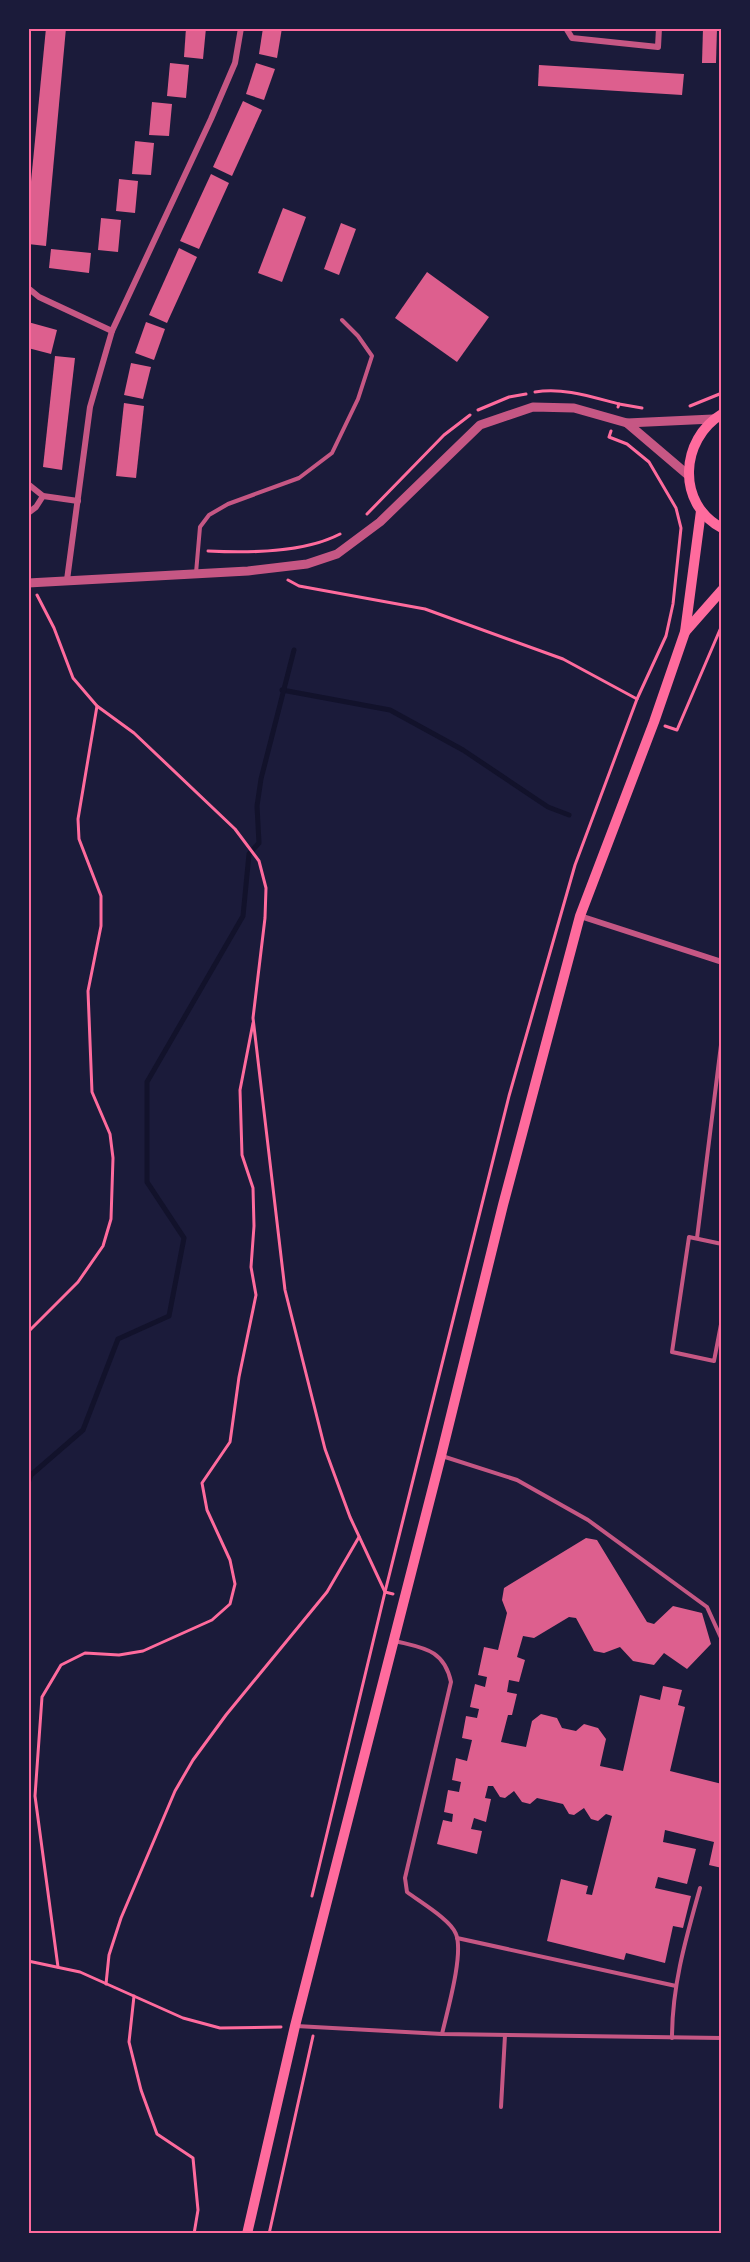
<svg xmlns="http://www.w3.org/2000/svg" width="750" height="2262" font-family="Poppins,sans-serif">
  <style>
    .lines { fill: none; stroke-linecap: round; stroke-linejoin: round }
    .stream { stroke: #12122b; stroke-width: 5 }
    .building { fill: #dd5f8e }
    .path { stroke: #ff6b9d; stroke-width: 3 }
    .service { stroke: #c65784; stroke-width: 4 }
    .minor { stroke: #c65784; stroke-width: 6 }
    .tertiary { stroke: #c65784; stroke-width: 9 }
    .secondary { stroke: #ff6b9d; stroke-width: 10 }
    .neatline { fill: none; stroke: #ff6b9d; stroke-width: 2 }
  </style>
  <rect width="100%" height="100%" fill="#1b1b3a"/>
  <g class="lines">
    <g class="stream">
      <path d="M282,690L390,710L463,750L548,807L569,815"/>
      <path d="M28,1483L31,1475L83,1430L118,1339L169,1316L184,1238L147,1182V1082L243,916L249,854L259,843L257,806L261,779L294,650"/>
    </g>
  </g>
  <g class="building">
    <path d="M46,28H66L46,246L28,244V212Z"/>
    <path d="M186,28H206L203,59L184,57Z"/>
    <path d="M263,28H282L277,58L259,54Z"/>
    <path d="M703,28H717L716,63H702Z"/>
    <path d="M170,63L189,65L186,98L167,96Z"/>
    <path d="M256,63L275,69L264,100L246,94Z"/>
    <path d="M539,65L684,74L682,95L538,86Z"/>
    <path d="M243,101L262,110L232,176L213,167Z"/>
    <path d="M152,102L172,104L169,136L149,135Z"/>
    <path d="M135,141L154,143L151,175L132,174Z"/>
    <path d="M211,174L229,183L199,249L180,241Z"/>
    <path d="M119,179L138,181L135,213L116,211Z"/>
    <path d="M283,208L306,217L282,282L258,273Z"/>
    <path d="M101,218L121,220L118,252L98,250Z"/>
    <path d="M341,223L356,229L339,275L324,269Z"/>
    <path d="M179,248L197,257L167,323L149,315Z"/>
    <path d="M51,249L91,253L89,273L49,268Z"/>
    <path d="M427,272L489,317L457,362L395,318Z"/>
    <path d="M28,322L57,330L51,354L28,348Z"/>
    <path d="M146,322L165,329L154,360L135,353Z"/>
    <path d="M55,356L75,358L62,470L43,467Z"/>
    <path d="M131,363L151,367L143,399L124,395Z"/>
    <path d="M124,403L144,406L136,478L116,476Z"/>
    <path d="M586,1538L597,1540L647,1622L654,1624L673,1606L702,1613L711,1644L687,1669L664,1653L654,1665L633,1661L620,1647L604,1653L594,1651L576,1618L569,1617L534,1638L523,1636L517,1657L525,1660L519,1682L509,1680L507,1692L517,1694L512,1715H508L501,1742L526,1747L532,1721L541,1714L557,1718L562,1728L576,1731L584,1724L598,1728L606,1739L600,1766L623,1771L640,1695L660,1700L663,1686L682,1690L678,1705L685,1707L670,1771L722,1784V1868L709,1865L714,1842L665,1830L663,1842L696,1849L687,1884L658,1877L655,1888L691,1896L683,1928L673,1926L665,1963L626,1953L624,1960L547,1941L561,1879L588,1886L586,1894L592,1895L612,1816L606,1814L598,1821L591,1819L584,1808L574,1815L569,1814L563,1804L537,1798L530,1804L522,1802L514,1791L505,1798L500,1797L493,1786H488L485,1798L491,1799L486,1822L474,1818L471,1829L482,1831L477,1854L437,1844L443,1820L452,1822L453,1814L444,1812L448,1790L459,1792L461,1782L452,1780L456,1758L467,1761L472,1740L462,1738L466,1716L477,1718L479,1709L470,1707L475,1684L485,1687L487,1677L478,1675L484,1647L498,1650L507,1613L502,1600L504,1588Z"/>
  </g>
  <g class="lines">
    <g class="path">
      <path d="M535,392C563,387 592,397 619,404"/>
      <path d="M690,406L722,393"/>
      <path d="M618,407L619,404L642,408"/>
      <path d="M478,410L509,397L526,394"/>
      <path d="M367,514L444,435L470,415"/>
      <path d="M208,551C249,553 304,553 340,534"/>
      <path d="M288,580L299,586L425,609L563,659L637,699"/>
      <path d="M37,595L54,628L73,678L97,706L134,733L235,829L259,861L266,888L265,918L253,1018L285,1290L325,1449L350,1517L385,1592L393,1594"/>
      <path d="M665,726L677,730L722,625"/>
      <path d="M28,1332L78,1282L103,1246L111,1219L113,1158L110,1134L92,1092L88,991L101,926V896L79,839L78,819L97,706"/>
      <path d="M312,1896L385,1592L509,1096L575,865L637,699L666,636L673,604L681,528L676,508L649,462L627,444L609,437L611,431"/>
      <path d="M28,1961L80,1972L183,2018L220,2028L281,2027"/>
      <path d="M58,1967L35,1796L42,1697L61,1665L85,1653L119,1655L143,1651L212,1620L230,1604L235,1584L230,1560L207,1510L202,1483L230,1442L239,1377L256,1295L251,1267L254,1226L253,1188L242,1155L240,1090L253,1023"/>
      <path d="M106,1984L109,1955L121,1918L175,1791L193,1760L226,1715L327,1592L359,1537"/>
      <path d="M134,1996L129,2042L141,2090L157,2134L193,2158L198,2210L194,2234"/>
      <path d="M269,2234L313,2036"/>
    </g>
    <g class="service">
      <path d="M196,573L200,527L209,515L228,504L299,478L332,453L358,399L372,356L358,336L342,320"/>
      <path d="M697,1238L722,1037"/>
      <path d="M722,1244L689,1237L672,1352L714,1361L722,1319"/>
      <path d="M442,1456L517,1480L588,1520L707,1607L722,1640"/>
      <path d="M395,1641C423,1648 444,1649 451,1682L405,1878L407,1892C420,1902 451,1920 456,1934C464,1954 447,2012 442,2034"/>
      <path d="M457,1938L676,1986"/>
      <path d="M296,2026L442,2034L722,2038"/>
      <path d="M672,2038C672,1985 686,1938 700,1888"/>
      <path d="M501,2107L505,2035"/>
    </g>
    <g class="minor">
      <path d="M566,28L572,38L658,47L659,28"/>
      <path d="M28,288L39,297L112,331"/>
      <path d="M28,484L43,496L78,501"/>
      <path d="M28,513L36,507L43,496"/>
      <path d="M67,580L90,407L112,331L211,119L235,63L241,28"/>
      <path d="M580,916L722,962"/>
    </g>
    <g class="tertiary">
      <path d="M627,423L688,475"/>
      <path d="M28,583L248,571L307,564L337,554L380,522L480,425L533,407L574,408L627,423L713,419"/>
    </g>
    <g class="secondary">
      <path d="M722,414C680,439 676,504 722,528"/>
      <path d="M685,632L722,590"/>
      <path d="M247,2234L295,2026L441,1456L503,1205L580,916L654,722L685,632L701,511"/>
    </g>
  </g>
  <rect width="750" height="2262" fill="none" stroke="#1b1b3a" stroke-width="60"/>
  <rect x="30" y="30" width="690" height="2202" class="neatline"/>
</svg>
